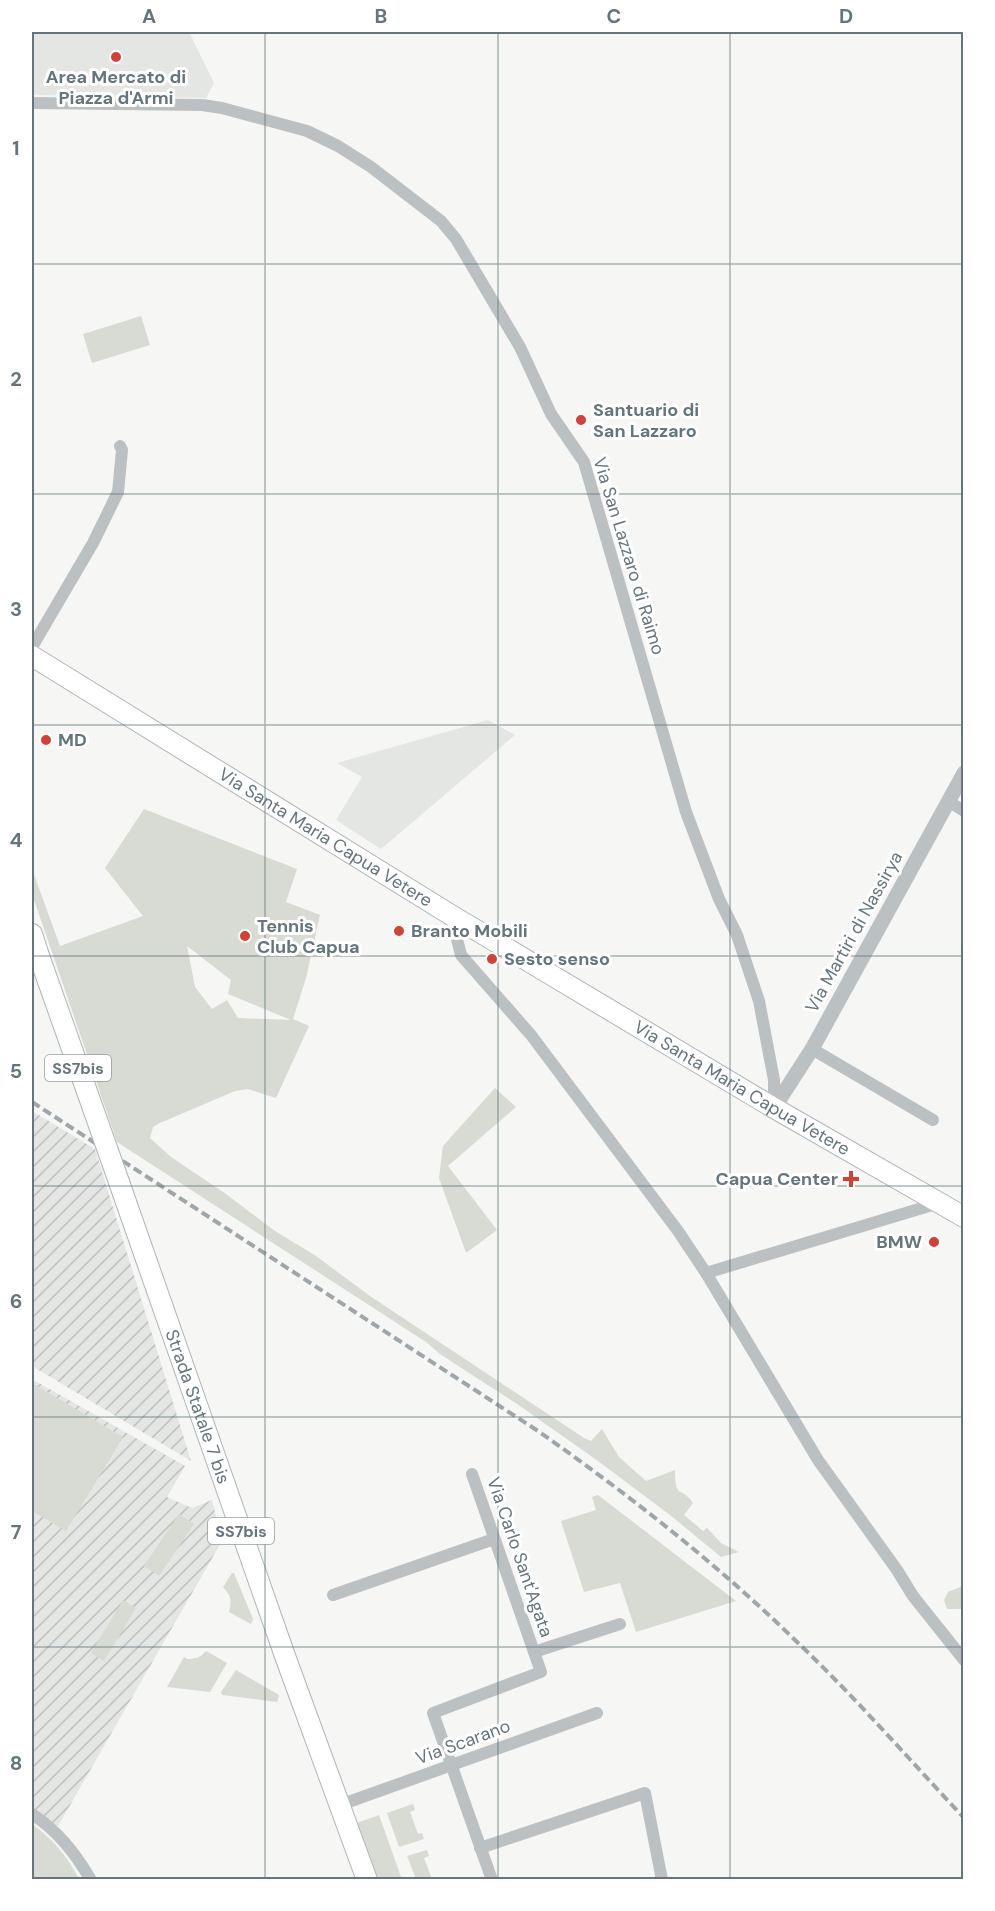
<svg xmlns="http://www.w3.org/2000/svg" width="995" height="1911" font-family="'DM Sans',sans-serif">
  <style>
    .built { fill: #e4e6e4 }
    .industrial { fill: url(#industrial-furrows) }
    .green { fill: #d7dbd3; fill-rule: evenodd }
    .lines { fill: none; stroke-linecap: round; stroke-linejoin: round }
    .primary-casing { stroke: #afb5b8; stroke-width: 22 }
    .minor { stroke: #bbc1c3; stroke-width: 12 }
    .tertiary { stroke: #bbc1c3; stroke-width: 15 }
    .primary { stroke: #fff; stroke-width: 20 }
    .rail { stroke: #9ea6a9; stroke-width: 4; stroke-dasharray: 9 4.5; stroke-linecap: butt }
    .primary-bridge-casing { stroke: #afb5b8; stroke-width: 22; stroke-linecap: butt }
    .primary-bridge { stroke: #fff; stroke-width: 20 }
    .grid { fill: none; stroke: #64767c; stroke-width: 1.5; stroke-opacity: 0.55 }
    .poi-dot { fill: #d64034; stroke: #fff; stroke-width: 2 }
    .labels { text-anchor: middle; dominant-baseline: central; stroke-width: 6; stroke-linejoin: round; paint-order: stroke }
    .shield { fill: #fff; stroke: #929fa3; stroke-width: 1.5 }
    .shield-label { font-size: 16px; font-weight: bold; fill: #64767c }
    .poi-label { font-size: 18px; font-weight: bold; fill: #64767c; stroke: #fff; text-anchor: start }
    .street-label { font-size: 18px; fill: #64767c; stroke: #fff }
    .neatline { fill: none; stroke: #64767c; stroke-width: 2 }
    .grid-label { font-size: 20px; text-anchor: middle; font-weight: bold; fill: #64767c }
  </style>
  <defs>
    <pattern id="industrial-furrows" width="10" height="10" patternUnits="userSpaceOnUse" patternTransform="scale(1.5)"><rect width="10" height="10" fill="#e4e6e4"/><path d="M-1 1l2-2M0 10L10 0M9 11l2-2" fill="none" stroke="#bcbfbe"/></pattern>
  </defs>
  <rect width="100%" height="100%" fill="#f6f6f4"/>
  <g class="built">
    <path d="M32,32H189L214,83L206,98L32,95Z"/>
    <path d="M488,720L515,735L381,849L336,820L362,777L337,763Z"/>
  </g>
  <g class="industrial">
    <path d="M32,1111L95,1149L191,1461L32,1366Z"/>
    <path d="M32,1379L185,1466L167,1497L192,1508L212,1500L222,1541L58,1826L32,1809Z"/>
  </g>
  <g class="green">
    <path d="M141,316L150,345L92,363L83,334Z"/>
    <path d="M144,809L297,869L286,902L320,915L306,978L293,1019L309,1026L276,1098L248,1089L235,1091L160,1123L153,1127L150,1138L171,1157L226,1194L275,1231L316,1256L370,1296L584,1438L591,1441L602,1429L619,1457L646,1481L675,1470C675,1501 681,1485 693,1503L684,1515L703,1531L707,1528L721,1543L739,1552L721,1557L670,1515L598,1461L517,1404L440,1354L426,1342L117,1142L32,894V869L60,946L143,916L105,868ZM187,946L231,980L228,994L291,1020L238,1018L227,1000L212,1009L195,987Z"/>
    <path d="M495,1088L516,1107L448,1166L497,1230L466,1253L439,1178L443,1146Z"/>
    <path d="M32,1383L123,1437L66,1531L32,1511Z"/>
    <path d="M598,1495L736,1601L636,1632L620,1583L584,1592L561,1521L596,1510L592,1497Z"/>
    <path d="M179,1514L194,1524L159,1576L144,1566Z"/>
    <path d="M232,1573H234L253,1619L251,1624L229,1612C232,1600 231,1596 223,1587Z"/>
    <path d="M963,1586V1609H947L944,1600L948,1592Z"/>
    <path d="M123,1600L136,1608L104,1661L91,1653Z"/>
    <path d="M206,1651L227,1663L210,1692L167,1687L184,1657L187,1659C196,1659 200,1658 206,1651Z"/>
    <path d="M236,1670L279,1695L277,1702L222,1695L221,1692Z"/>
    <path d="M413,1804L415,1810L410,1812L418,1834L422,1833L424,1839L399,1847L387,1813Z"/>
    <path d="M379,1815L401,1877L394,1879H377L357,1823Z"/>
    <path d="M32,1824C55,1841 66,1855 79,1879H32Z"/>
    <path d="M427,1850L429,1856L424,1858L432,1879H416L407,1856Z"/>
  </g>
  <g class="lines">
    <defs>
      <g id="primary">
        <path id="s1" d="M32,656L451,915L774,1108L964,1217"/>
        <path d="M32,934L38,953"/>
        <path id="s2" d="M119,1182L285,1656L367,1880"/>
      </g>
    </defs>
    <use href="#primary" class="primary-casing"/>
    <g class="minor">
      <path d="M32,103L202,105L222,108L307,131L338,146L371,167L441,221L456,239L520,347L551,414L584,462L686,812L719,899L737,935L759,1001L774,1080V1108"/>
      <path d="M32,647L93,543L118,492L122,450L120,446"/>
      <path d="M948,801L964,811"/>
      <path d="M451,915L461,955L531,1035L678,1231L706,1273L818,1460L897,1570L913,1596L964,1660"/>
      <path d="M812,1049L933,1120"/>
      <path d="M706,1273L939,1203"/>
      <path d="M472,1474L541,1672L433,1713L492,1880"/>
      <path d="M333,1595L494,1539"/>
      <path d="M534,1652L620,1624"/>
      <path d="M340,1805L597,1713"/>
      <path d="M32,1814C58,1831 75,1853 91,1880"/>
      <path d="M480,1848L645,1793L662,1880"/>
    </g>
    <path class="tertiary" d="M774,1108L812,1049L964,773"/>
    <use href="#primary" class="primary"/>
    <path class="rail" d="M32,1102L538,1431C629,1495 716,1563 795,1640C854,1696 908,1758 964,1818"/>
    <defs>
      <path id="primary-bridge" d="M38,953L119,1182"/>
    </defs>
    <use href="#primary-bridge" class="primary-bridge-casing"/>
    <use href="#primary-bridge" class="primary-bridge"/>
  </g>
  <path class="grid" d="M265,32V1880M498,32V1880M730,32V1880M32,264H964M32,494H964M32,725H964M32,956H964M32,1186H964M32,1417H964M32,1647H964"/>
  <g class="poi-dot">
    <circle cx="116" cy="57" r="6"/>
    <circle cx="581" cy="420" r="6"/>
    <circle cx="46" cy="740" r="6"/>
    <circle cx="399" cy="931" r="6"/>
    <circle cx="245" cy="936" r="6"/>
    <circle cx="492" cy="959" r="6"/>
    <path d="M848 1170h6v6h6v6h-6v6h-6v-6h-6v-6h6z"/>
    <circle cx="934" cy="1242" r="6"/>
  </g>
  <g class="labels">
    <g class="shield">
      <rect x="45" y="1055" width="66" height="26" rx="4.5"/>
      <rect x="208" y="1518" width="66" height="26" rx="4.5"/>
    </g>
    <g class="shield-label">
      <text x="78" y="1068">SS7bis</text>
      <text x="241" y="1531">SS7bis</text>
    </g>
    <g class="poi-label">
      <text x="116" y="77" text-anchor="middle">Area Mercato di<tspan x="116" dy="21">Piazza d'Armi</tspan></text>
      <text x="593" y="410">Santuario di<tspan x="593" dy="21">San Lazzaro</tspan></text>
      <text x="58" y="740">MD</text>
      <text x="257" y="926">Tennis<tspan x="257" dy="21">Club Capua</tspan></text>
      <text x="411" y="931">Branto Mobili</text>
      <text x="504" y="959">Sesto senso</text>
      <text x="838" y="1179" text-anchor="end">Capua Center</text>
      <text x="922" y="1242" text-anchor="end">BMW</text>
    </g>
    <g class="street-label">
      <text transform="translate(629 556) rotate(73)">Via San Lazzaro di Raimo</text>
      <text stroke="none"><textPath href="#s1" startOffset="345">Via Santa Maria Capua Vetere</textPath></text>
      <text transform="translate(854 932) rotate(-61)">Via Martiri di Nassirya</text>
      <text stroke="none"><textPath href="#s1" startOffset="831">Via Santa Maria Capua Vetere</textPath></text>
      <text stroke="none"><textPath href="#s2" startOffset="238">Strada Statale 7 bis</textPath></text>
      <text transform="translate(520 1557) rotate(71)">Via Carlo Sant'Agata</text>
      <text transform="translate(463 1742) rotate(-20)">Via Scarano</text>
    </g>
  </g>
  <rect width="995" height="1911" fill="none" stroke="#ffffff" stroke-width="66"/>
  <rect x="33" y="33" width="929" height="1845" class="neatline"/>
  <g class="grid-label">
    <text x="149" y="23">A</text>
    <text x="381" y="23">B</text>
    <text x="614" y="23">C</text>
    <text x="846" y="23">D</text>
    <text x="16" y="155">1</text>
    <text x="16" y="386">2</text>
    <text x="16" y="616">3</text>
    <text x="16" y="847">4</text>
    <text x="16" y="1078">5</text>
    <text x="16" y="1308">6</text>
    <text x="16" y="1539">7</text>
    <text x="16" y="1770">8</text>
  </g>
</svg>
